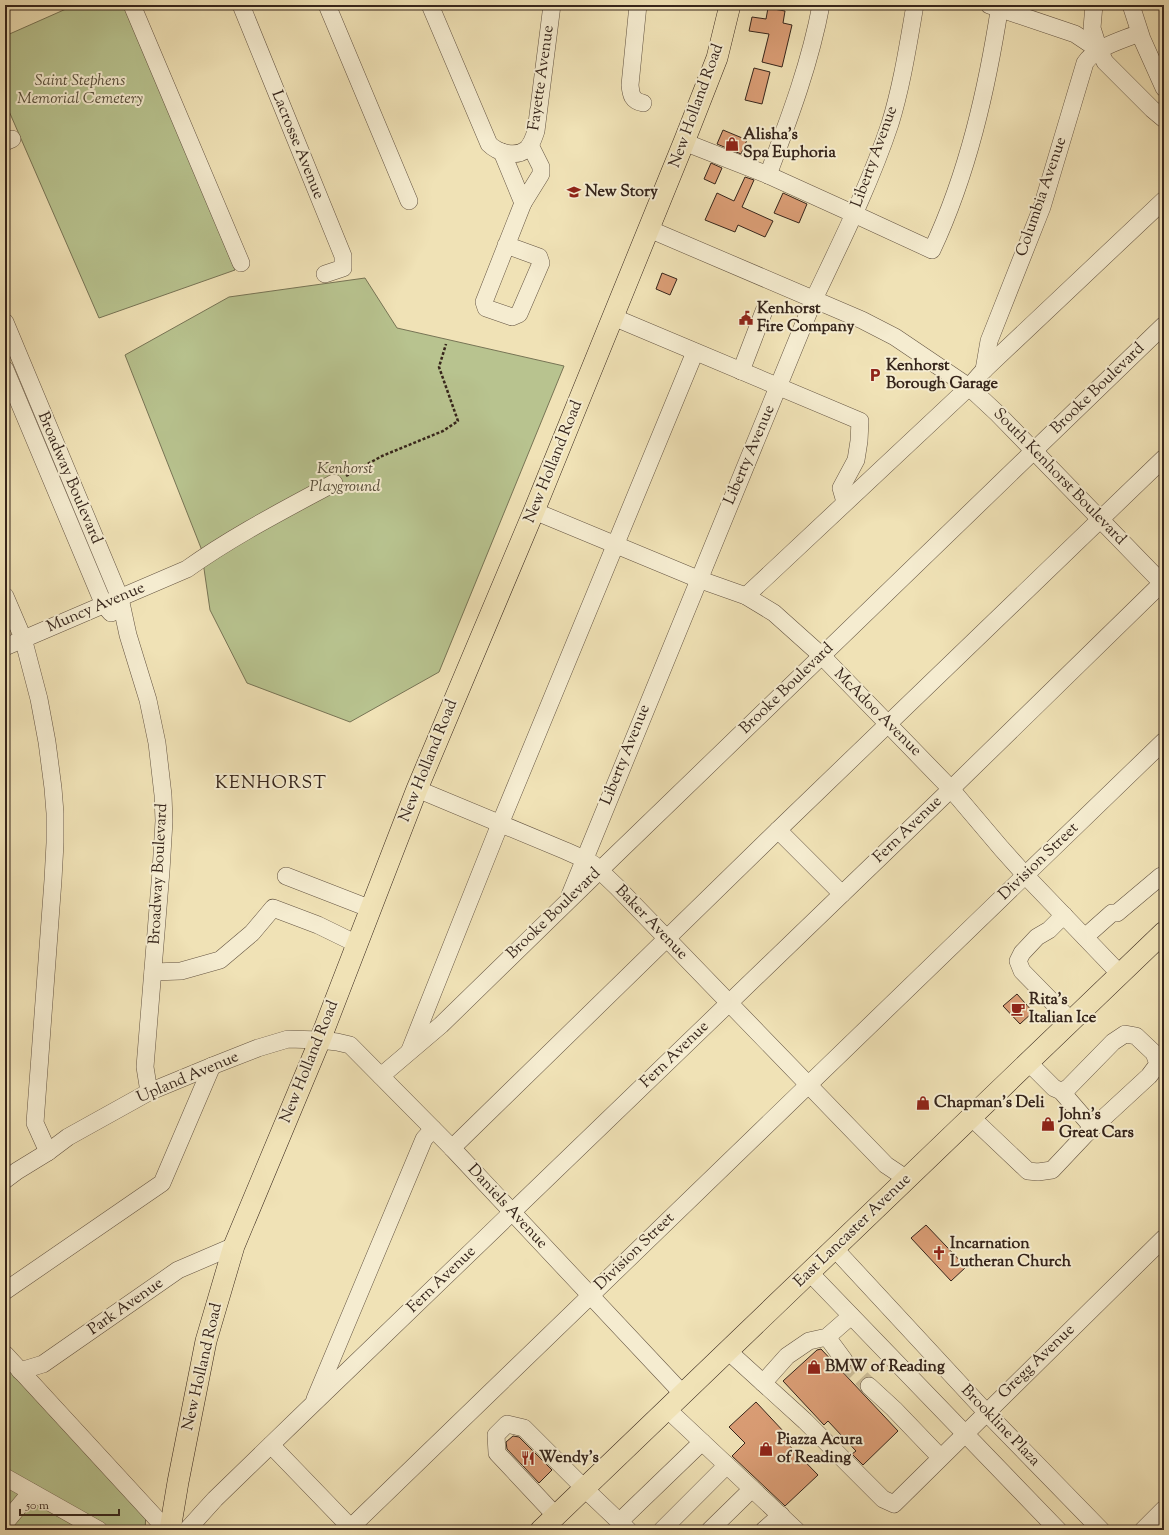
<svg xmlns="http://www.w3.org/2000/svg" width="1169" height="1535" font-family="'Sorts Mill Goudy',serif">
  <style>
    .green { fill: #b8c38f; stroke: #777455 }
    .building { fill: #da9d75; stroke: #36251b }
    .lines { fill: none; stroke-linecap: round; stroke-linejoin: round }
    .minor-tunnel { stroke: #cbbc97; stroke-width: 17; stroke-dasharray: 17 8; stroke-linecap: butt }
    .minor-casing { stroke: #645442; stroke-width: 18 }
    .major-casing { stroke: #36251b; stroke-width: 22 }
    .path { stroke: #36251b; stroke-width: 2.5; stroke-dasharray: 3 2; stroke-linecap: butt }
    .minor { stroke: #f5ecd0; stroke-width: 17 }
    .major { stroke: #f0e2b6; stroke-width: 21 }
    .labels { text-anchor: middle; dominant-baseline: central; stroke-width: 4; stroke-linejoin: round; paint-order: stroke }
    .street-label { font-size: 16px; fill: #36251b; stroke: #f5ecd0 }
    .park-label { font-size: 16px; font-style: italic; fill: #564c38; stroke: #f5ecd0 }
    .poi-label { font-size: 16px; font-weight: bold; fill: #36251b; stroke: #f5ecd0; text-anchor: start }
    .quarter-label { font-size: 18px; letter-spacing: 1px; fill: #36251b; stroke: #f5ecd0 }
  </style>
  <rect width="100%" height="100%" fill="#f0e2b6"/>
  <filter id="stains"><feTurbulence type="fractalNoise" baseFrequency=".005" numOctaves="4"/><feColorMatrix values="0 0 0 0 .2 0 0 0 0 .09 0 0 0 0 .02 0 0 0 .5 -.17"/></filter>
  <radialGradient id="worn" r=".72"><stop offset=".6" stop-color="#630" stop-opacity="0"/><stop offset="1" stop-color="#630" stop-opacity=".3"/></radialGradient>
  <g class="green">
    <path d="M75,5H125L235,270L99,318L5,102V36Z"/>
    <path d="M365,278L397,328L564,366L439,672L350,722L247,683L210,610L201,548L125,355L229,297Z"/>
    <path d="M5,1363L146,1513L145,1530H5Z"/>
  </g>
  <g class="building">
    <path d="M768,8L785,11L783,23L792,25L782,67L762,62L769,34L749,31L752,17L766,19Z"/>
    <path d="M754,68L770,72L762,104L745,100Z"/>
    <path d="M723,130L747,140L741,154L717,144Z"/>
    <path d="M711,163L722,168L715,184L704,179Z"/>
    <path d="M745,177L754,180L742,207L773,221L765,237L738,225L735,232L705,220L717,193L734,201Z"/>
    <path d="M783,193L807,204L799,223L774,213Z"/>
    <path d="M662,273L677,279L670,295L656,289Z"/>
    <path d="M1017,994L1033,1012L1020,1024L1003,1006Z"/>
    <path d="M926,1225L966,1267L951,1281L911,1238Z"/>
    <path d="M821,1349L898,1431L863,1465L852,1454L856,1451L828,1421L824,1425L783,1381L817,1350Z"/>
    <path d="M756,1402L785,1433L781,1437L818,1475L785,1506L732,1456L745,1443L729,1427Z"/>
    <path d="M513,1436L519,1437L552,1470L539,1483L507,1449L506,1442Z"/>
  </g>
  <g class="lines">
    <path class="minor-tunnel" d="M844,1360L869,1386"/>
    <defs>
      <g id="minor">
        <path d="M132,5L241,263"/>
        <path d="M241,5L343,256V268L325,274"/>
        <path d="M327,5L409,201"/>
        <path d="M430,5L489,144C498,153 516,158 527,149C532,144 534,137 536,131L552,5"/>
        <path d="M638,5L630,85C631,95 632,101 643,103"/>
        <path d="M989,5L1075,34L1099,50"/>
        <path d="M1094,5L1092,28L1099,50L1105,62L1152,109L1164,119"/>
        <path d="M1131,5L1142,39L1164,88"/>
        <path d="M5,142L12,139"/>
        <path d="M684,142L768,175L854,214L932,250C968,173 987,89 1000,5"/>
        <path d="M502,152L523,203L541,174V167L530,145"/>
        <path d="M768,175C789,119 810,64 821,5"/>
        <path d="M649,229L862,320L895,337L969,387L998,414L1164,585"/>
        <path d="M506,245L539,257L541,263L519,314L512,317L486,308L484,302L523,203"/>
        <path d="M613,317L860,421L859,441L856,460L841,488L845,502"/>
        <path d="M5,322L120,598L128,635L148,700L157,743L163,795L164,821L161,871L145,1067L149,1092"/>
        <path d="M5,369L104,605L111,613"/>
        <path d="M984,370L989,341L1042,207L1085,63C1095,47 1123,40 1139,33"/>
        <path d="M741,371L764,311"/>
        <path d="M534,511L698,579L746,596L774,613L822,656L951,789L1001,848L1026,876L1120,974"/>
        <path d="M5,596L23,638L39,699L47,742L53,788L55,813V843L53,880L35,1123L48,1152"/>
        <path d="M746,596L969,387L984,370L1164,200"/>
        <path d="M5,647L187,569C233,536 284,510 334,483"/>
        <path d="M417,789L566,851L584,859L593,864L617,887L886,1165L907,1179"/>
        <path d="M778,830L842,894"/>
        <path d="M286,876L371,909"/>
        <path d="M570,895L814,299C841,242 870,184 890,124C902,85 908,45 915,5"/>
        <path d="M1064,915L1049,930L1037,937L1022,953L1018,961L1022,971L1071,1021"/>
        <path d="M1085,937L1112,913H1117L1161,876L1164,875"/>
        <path d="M153,972L181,971L220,960L252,933L273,908L318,925L357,944"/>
        <path d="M410,1050L498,829L695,352"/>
        <path d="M1028,1062L1054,1088L1061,1091L1093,1128"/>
        <path d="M381,1076L441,1025L599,871L1164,325"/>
        <path d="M971,1117L1028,1171L1038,1172L1052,1170L1085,1135L1149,1076L1158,1064L1154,1053L1136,1036L1125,1034L1113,1042L1068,1088L1061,1091"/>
        <path d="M452,1148L778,830L1164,458"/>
        <path d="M5,1180L17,1171L48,1152L68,1137L149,1092L212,1066L258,1048L288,1039L320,1040L337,1042L350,1045L452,1148L682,1393"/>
        <path d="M835,1249L986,1412L1101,1530"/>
        <path d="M810,1273L1058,1530"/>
        <path d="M5,1291L162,1183L212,1066"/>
        <path d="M827,1337L844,1360"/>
        <path d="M728,1351L805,1421L883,1499L894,1504L1164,1238"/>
        <path d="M5,1354L167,1530"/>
        <path d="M20,1371L43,1364L178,1270L234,1246"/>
        <path d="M763,1383L787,1356L809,1341L827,1337L851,1316"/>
        <path d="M869,1386L894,1409L940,1457"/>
        <path d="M315,1399L424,1139L433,1129"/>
        <path d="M667,1409L796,1530"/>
        <path d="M271,1445L353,1530"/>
        <path d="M5,1477L99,1530"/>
        <path d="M556,1516L497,1453L496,1435L507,1424L524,1428L585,1489L628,1530"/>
        <path d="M620,1521L702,1442"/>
        <path d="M5,1523L31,1492"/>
        <path d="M187,1530L215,1499L312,1405L951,789L1164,581"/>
        <path d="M348,1530L1164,741"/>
        <path d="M662,1530L727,1465"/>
        <path d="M710,1530L752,1489"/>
        <path d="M764,1530L781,1515"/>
        <path d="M1143,1530L1164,1509"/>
      </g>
      <g id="major">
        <path d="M170,1530L178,1482L206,1341L234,1246L320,1040L417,789L534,511L684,142L717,58L730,5"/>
        <path d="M541,1530L1164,932"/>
      </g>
    </defs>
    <use href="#minor" class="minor-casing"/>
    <use href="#major" class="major-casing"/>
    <path class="path" d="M346,476L382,456L443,431L458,421L439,367L446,344"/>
    <use href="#minor" class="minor"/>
    <use href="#major" class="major"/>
  </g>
  <defs>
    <symbol id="shop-bare" viewBox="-9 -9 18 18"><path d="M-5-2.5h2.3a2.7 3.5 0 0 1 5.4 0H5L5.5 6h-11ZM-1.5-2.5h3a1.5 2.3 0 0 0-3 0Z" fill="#8f2418" stroke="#f5ecd0" stroke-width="2.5" paint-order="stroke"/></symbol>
    <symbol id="school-bare" viewBox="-9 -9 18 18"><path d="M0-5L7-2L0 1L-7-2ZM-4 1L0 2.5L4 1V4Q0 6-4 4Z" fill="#8f2418" stroke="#f5ecd0" stroke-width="2.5" paint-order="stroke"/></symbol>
    <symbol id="civic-bare" viewBox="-9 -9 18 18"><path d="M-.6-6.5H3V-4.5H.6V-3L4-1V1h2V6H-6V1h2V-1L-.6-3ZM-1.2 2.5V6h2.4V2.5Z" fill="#8f2418" stroke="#f5ecd0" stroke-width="2.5" paint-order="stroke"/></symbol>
    <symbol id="parking-bare" viewBox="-9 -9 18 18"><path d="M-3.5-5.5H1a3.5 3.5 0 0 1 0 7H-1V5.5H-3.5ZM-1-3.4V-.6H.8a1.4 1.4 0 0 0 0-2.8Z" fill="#8f2418" stroke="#f5ecd0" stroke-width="2.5" paint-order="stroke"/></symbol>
    <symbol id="cafe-bare" viewBox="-9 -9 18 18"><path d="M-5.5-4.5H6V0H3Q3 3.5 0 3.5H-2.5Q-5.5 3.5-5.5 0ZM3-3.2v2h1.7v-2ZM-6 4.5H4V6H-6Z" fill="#8f2418" stroke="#f5ecd0" stroke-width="2.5" paint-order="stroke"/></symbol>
    <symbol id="church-bare" viewBox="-9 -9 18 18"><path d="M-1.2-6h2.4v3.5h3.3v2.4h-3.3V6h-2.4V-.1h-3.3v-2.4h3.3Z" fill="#8f2418" stroke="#f5ecd0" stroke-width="2.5" paint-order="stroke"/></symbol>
    <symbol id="restaurant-bare" viewBox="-9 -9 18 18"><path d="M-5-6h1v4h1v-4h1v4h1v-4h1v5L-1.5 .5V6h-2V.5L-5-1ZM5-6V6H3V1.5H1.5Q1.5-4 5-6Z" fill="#8f2418" stroke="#f5ecd0" stroke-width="2.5" paint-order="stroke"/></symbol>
  </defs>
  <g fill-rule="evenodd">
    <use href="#shop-bare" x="722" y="134" width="20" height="20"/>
    <use href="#school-bare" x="564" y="182" width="20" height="20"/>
    <use href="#civic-bare" x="736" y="308" width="20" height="20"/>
    <use href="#parking-bare" x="865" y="365" width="20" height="20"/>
    <use href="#cafe-bare" x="1008" y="999" width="20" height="20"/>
    <use href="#shop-bare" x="913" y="1093" width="20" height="20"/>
    <use href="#shop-bare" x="1038" y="1114" width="20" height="20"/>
    <use href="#church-bare" x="929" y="1243" width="20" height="20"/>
    <use href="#shop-bare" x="804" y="1357" width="20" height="20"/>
    <use href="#shop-bare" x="756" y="1439" width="20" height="20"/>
    <use href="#restaurant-bare" x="518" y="1448" width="20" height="20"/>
  </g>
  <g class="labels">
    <g class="street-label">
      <text transform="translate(542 78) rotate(-82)">Fayette Avenue</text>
      <text transform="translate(697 106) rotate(-70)">New Holland Road</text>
      <text transform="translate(297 145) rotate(68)">Lacrosse Avenue</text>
      <text transform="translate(875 157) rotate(-70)">Liberty Avenue</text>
      <text transform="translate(1042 197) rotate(-71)">Columbia Avenue</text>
      <text transform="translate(1098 389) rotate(-44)">Brooke Boulevard</text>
      <text transform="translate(750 455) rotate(-67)">Liberty Avenue</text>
      <text transform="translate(554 462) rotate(-68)">New Holland Road</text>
      <text transform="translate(1059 477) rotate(46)">South Kenhorst Boulevard</text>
      <text transform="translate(69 478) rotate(67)">Broadway Boulevard</text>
      <text transform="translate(96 608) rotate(-23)">Muncy Avenue</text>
      <text transform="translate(787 689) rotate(-44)">Brooke Boulevard</text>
      <text transform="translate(877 713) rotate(45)">McAdoo Avenue</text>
      <text transform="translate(626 755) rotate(-68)">Liberty Avenue</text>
      <text transform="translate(429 761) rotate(-68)">New Holland Road</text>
      <text transform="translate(908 830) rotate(-44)">Fern Avenue</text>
      <text transform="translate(1039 862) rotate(-44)">Division Street</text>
      <text transform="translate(159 874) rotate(-87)">Broadway Boulevard</text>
      <text transform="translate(554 914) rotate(-44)">Brooke Boulevard</text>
      <text transform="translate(651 923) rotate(46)">Baker Avenue</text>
      <text transform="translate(675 1055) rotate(-44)">Fern Avenue</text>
      <text transform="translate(310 1062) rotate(-68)">New Holland Road</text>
      <text transform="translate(188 1078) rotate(-23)">Upland Avenue</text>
      <text transform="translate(507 1207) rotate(47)">Daniels Avenue</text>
      <text transform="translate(853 1231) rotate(-44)">East Lancaster Avenue</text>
      <text transform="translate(635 1252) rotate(-44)">Division Street</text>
      <text transform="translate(442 1280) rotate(-44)">Fern Avenue</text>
      <text transform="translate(126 1307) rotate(-35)">Park Avenue</text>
      <text transform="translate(1037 1362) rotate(-44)">Gregg Avenue</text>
      <text transform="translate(203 1367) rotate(-77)">New Holland Road</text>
      <text transform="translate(1000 1426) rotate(46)">Brookline Plaza</text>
    </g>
    <g class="park-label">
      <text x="80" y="81">Saint Stephens<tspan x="80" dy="18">Memorial Cemetery</tspan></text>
      <text x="345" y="469">Kenhorst<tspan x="345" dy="18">Playground</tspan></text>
    </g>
    <g class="poi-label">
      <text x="743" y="135">Alisha's<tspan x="743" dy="18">Spa Euphoria</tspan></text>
      <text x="585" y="192">New Story</text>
      <text x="757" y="309">Kenhorst<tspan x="757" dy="18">Fire Company</tspan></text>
      <text x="886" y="366">Kenhorst<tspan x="886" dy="18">Borough Garage</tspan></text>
      <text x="1029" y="1000">Rita's<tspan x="1029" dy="18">Italian Ice</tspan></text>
      <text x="934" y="1103">Chapman's Deli</text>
      <text x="1059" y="1115">John's<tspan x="1059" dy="18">Great Cars</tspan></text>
      <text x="950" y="1244">Incarnation<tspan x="950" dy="18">Lutheran Church</tspan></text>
      <text x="825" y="1367">BMW of Reading</text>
      <text x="777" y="1440">Piazza Acura<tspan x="777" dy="18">of Reading</tspan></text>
      <text x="539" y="1458">Wendy's</text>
    </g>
    <g class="quarter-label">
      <text x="271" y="784">KENHORST</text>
    </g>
  </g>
  <rect width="1169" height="1535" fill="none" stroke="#f0e2b6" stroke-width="20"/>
  <rect x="6" y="6" width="1157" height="1523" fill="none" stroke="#36251b" stroke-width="2"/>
  <rect x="10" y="10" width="1149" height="1515" fill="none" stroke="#36251b"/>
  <path d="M20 1509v6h99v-6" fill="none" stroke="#36251b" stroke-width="2"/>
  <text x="26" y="1509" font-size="12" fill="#36251b" stroke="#f5ecd0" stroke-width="3" paint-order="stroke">50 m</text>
  <rect width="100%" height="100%" filter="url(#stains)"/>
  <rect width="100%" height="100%" fill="url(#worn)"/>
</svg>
